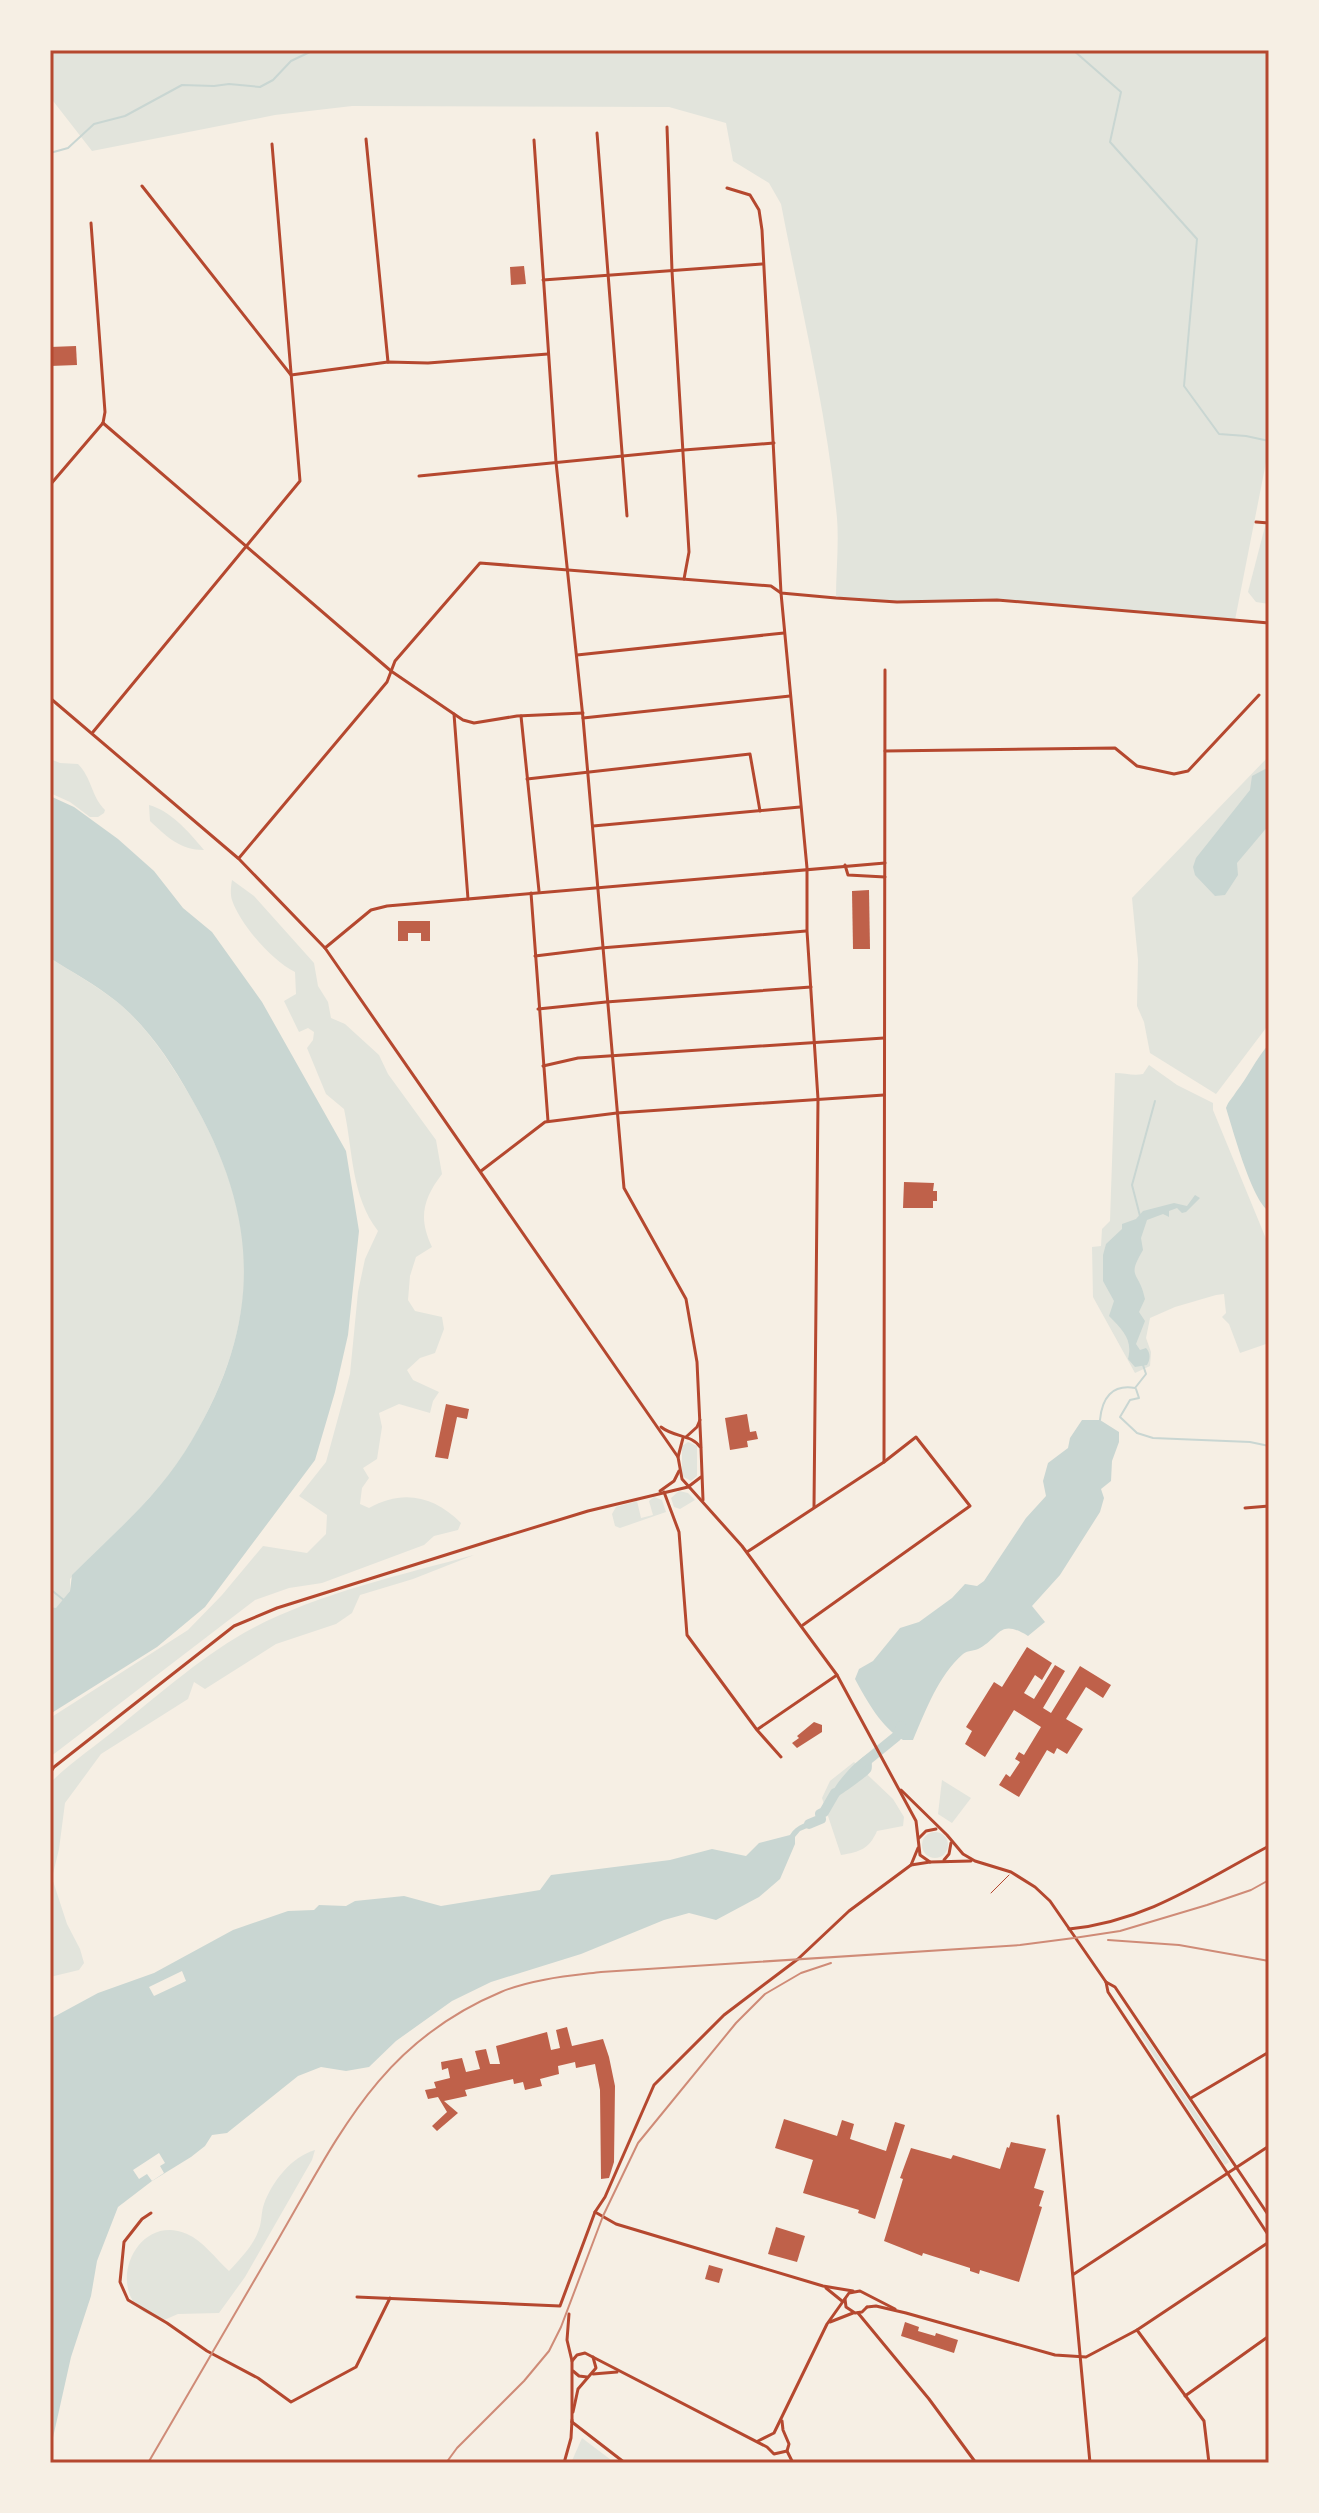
<svg xmlns="http://www.w3.org/2000/svg" width="1319" height="2513" font-family="'Fira Sans',sans-serif">
  <style>
    .green { fill: #e2e4dc }
    .water { fill: #c9d6d2 }
    .pier { fill: #f6efe4 }
    .lines { fill: none; stroke-linecap: round; stroke-linejoin: round }
    .stream { stroke: #c9d6d2; stroke-width: 2 }
    .river { stroke: #c9d6d2; stroke-width: 10 }
    .building { fill: #bf614a }
    .service { stroke: #b5482f; stroke-width: 1 }
    .minor { stroke: #b5482f; stroke-width: 3 }
    .tertiary { stroke: #b5482f; stroke-width: 3 }
    .rail { stroke: #cf8b77; stroke-width: 2 }
    .neatline { fill: none; stroke: #b5482f; stroke-width: 3 }
  </style>
  <rect width="100%" height="100%" fill="#f6efe4"/>
  <g class="green">
    <path d="M50,50H1269V447L1235,620L997,600L897,602L836,598C836,572 839,545 837,518C827,412 801,308 781,204L769,183L733,161L726,123L669,107L352,106L275,115L92,151L50,97Z"/>
    <path d="M1269,511V604L1256,602L1248,592Z"/>
    <path d="M1269,756V1024L1216,1094L1150,1053L1144,1022L1137,1006L1138,960L1132,898Z"/>
    <path d="M50,759L60,763L78,764C92,778 91,796 105,810L104,813L98,817H90L70,802L50,793Z"/>
    <path d="M149,805C171,811 189,832 204,850C180,850 167,837 150,821Z"/>
    <path d="M232,880L254,896L314,963L318,986L328,1002L331,1018L345,1024L379,1055L388,1074L436,1140L442,1174C423,1199 418,1218 432,1247L416,1257L410,1276L408,1300L415,1311L442,1317L444,1329L435,1353L420,1358L407,1370L413,1380L439,1392L433,1401L430,1413L399,1404L379,1413L382,1427L377,1459L363,1468L369,1478L362,1488L360,1504L369,1508C403,1489 434,1496 461,1523L458,1530L434,1536L424,1545L322,1583L289,1588L255,1600L50,1757V1718L188,1630L222,1595L263,1546L307,1553L326,1534L327,1515L299,1496L326,1462L350,1374L358,1292L365,1259L378,1231C351,1196 353,1151 344,1109L326,1094L307,1048L313,1040L314,1032L308,1028L299,1032L284,1001L296,994L295,972C272,961 240,924 232,900C230,894 231,886 232,880Z"/>
    <path d="M50,958C72,972 95,985 116,1001C147,1026 170,1062 190,1096C261,1218 263,1316 193,1439C161,1494 113,1534 70,1579V1591L56,1609L50,1607Z"/>
    <path d="M1149,1065L1177,1085L1213,1103V1110L1269,1246V1346L1266,1344L1240,1353L1229,1324L1222,1317L1226,1313L1224,1294L1216,1295L1175,1307L1150,1318L1146,1338L1151,1352L1150,1366L1135,1373L1093,1297L1092,1247L1101,1246L1102,1229L1110,1221L1115,1073C1125,1073 1133,1076 1143,1074Z"/>
    <path d="M688,1442L697,1446V1476L691,1481L682,1476V1446Z"/>
    <path d="M679,1491L688,1493L695,1500L680,1509L674,1507L671,1498Z"/>
    <path d="M654,1497L662,1500L666,1512L620,1528L615,1526L612,1514L616,1507L637,1501L641,1518L653,1515L649,1501Z"/>
    <path d="M474,1555L413,1579L360,1595L352,1613L336,1624L276,1644L205,1689L194,1682L188,1699L101,1754L65,1803L59,1849L52,1878L67,1924L80,1949L84,1963L79,1970L50,1977V1783C72,1761 97,1745 121,1725C163,1691 206,1653 253,1628C317,1594 404,1574 474,1555Z"/>
    <path d="M854,1762L893,1799L904,1817L903,1826L877,1831C869,1849 860,1852 841,1855L822,1798L830,1781Z"/>
    <path d="M942,1780L971,1798L952,1823L938,1814Z"/>
    <circle cx="935" cy="1845" r="13"/>
    <path d="M1142,2031L1229,2162L1225,2165L1139,2033Z"/>
    <path d="M315,2150L312,2160L245,2277L219,2313L178,2314L164,2320C157,2317 147,2315 141,2310C107,2282 139,2213 187,2234C203,2241 216,2259 229,2271C240,2259 254,2245 259,2229C262,2221 261,2212 264,2204C272,2182 291,2157 315,2150Z"/>
    <path d="M582,2438L615,2463H571Z"/>
  </g>
  <g class="water">
    <path d="M1269,767V825L1237,863L1238,875L1225,895L1215,896L1195,875L1193,867L1196,858L1250,790L1252,776Z"/>
    <path d="M50,796L74,807L118,839L154,871L183,908L212,932L262,1002L346,1151L359,1231L348,1335L335,1392L315,1460L205,1607L157,1647L50,1714V1607L56,1608L70,1591L72,1575C116,1531 160,1495 192,1440C263,1320 260,1216 190,1096C171,1062 147,1026 116,1001C96,985 72,972 50,958Z"/>
    <path d="M1269,1044V1211C1252,1201 1233,1130 1226,1108C1229,1100 1232,1099 1236,1092C1248,1077 1255,1060 1269,1044Z"/>
    <path d="M1195,1195L1200,1198L1186,1212L1182,1213L1177,1208L1169,1211V1217L1163,1214L1147,1220L1141,1238L1143,1250C1126,1279 1139,1270 1145,1299L1139,1312L1145,1321L1136,1344L1140,1350L1146,1348C1151,1353 1150,1360 1147,1365L1135,1367L1128,1359C1133,1340 1123,1330 1109,1316L1114,1301L1103,1281V1255L1106,1244L1122,1229V1224L1136,1219L1143,1211L1174,1203L1187,1206Z"/>
    <path d="M1082,1420H1100L1119,1432V1442L1112,1461L1111,1481L1101,1489L1104,1498L1100,1512L1060,1575L1032,1606L1045,1622L1028,1636C999,1618 1001,1636 980,1648C975,1651 968,1650 963,1654C938,1676 926,1710 913,1740H903C881,1727 867,1701 855,1679L859,1669L873,1661L900,1628L919,1622L952,1598L965,1584L977,1586L984,1581L1026,1518L1046,1496L1043,1481L1048,1463L1068,1448L1070,1438Z"/>
    <path d="M871,1752C871,1757 873,1767 871,1771C870,1775 833,1800 827,1804C832,1786 854,1761 871,1752Z"/>
    <path d="M821,1819L819,1823L800,1831L795,1837V1844L780,1879L759,1897L716,1920L689,1913L664,1920L581,1954L491,1982L452,2001L396,2041L369,2067L346,2071L321,2067L298,2076L227,2133L212,2135L205,2146L191,2157L152,2181L118,2207L97,2261L91,2296L71,2357L50,2451V2019L98,1993L154,1973L233,1930L288,1911L314,1910L319,1905L346,1906L355,1901L404,1896L441,1906L540,1890L551,1875L670,1860L712,1849L746,1856L759,1843L790,1835C796,1824 809,1821 821,1819Z"/>
  </g>
  <g class="pier">
    <path d="M182,1971L186,1981L154,1996L149,1987Z"/>
    <path d="M159,2153L165,2163L160,2166L164,2173L152,2181L147,2174L139,2179L133,2170Z"/>
  </g>
  <g class="lines">
    <g class="stream">
      <path d="M1073,50L1121,92L1110,142L1197,239L1184,386L1219,434L1246,436L1269,441"/>
      <path d="M50,153L68,148L94,124L125,116L182,85L214,86L229,84L260,87L273,80L291,61L314,50"/>
      <path d="M1140,1216L1132,1185L1155,1101"/>
      <path d="M1136,1389L1139,1398L1130,1400L1120,1417L1137,1433L1153,1438L1250,1442L1269,1446"/>
      <path d="M1100,1420C1102,1398 1112,1384 1135,1388L1146,1374L1143,1365"/>
      <path d="M50,1589L65,1601"/>
    </g>
    <g class="river">
      <path d="M865,1762L897,1736L901,1726"/>
      <path d="M809,1824L821,1819L820,1814L824,1812L835,1793"/>
    </g>
  </g>
  <g class="building">
    <path d="M524,266L526,284L511,285L510,267Z"/>
    <path d="M76,346L77,365L50,366V347Z"/>
    <path d="M869,890L870,949H853L852,891Z"/>
    <path d="M398,921H430V941H421V933H408V941H398Z"/>
    <path d="M904,1182L934,1183L933,1191H937V1201H933V1208H903Z"/>
    <path d="M446,1404L469,1409L467,1419L457,1417L448,1459L435,1457Z"/>
    <path d="M747,1414L750,1432L756,1431L758,1439L747,1441L748,1447L730,1450L725,1418Z"/>
    <path d="M1027,1647L1052,1663L1042,1680L1035,1675L1024,1693L1034,1699L1055,1665L1065,1671L1043,1708L1051,1713L1080,1666L1111,1685L1103,1698L1086,1687L1066,1719L1083,1729L1067,1754L1057,1748L1054,1754L1047,1750L1019,1797L999,1785L1006,1774L1010,1777L1020,1762L1015,1759L1019,1752L1024,1755L1041,1727L1014,1710L985,1757L965,1744L972,1731L966,1727L994,1682L1002,1687Z"/>
    <path d="M814,1722L822,1725V1732L797,1748L792,1743L799,1738L797,1736Z"/>
    <path d="M567,2027L572,2046L603,2039L609,2057L615,2086L614,2162L609,2178L601,2179L600,2090L595,2064L576,2068L575,2062L558,2066L559,2074L540,2079L542,2086L525,2090L523,2082L514,2084L513,2079L465,2090L467,2096L444,2101L458,2113L437,2131L432,2126L447,2112L438,2097L428,2099L425,2090L436,2088L434,2082L450,2078L448,2068L442,2070L441,2062L462,2058L466,2072L480,2069L475,2051L486,2049L490,2064H500L496,2046L547,2032L551,2050L560,2048L556,2030Z"/>
    <path d="M784,2119L837,2136L842,2120L854,2124L850,2139L886,2151L895,2122L905,2125L875,2219L858,2213L859,2210L803,2193L813,2160L775,2148Z"/>
    <path d="M1011,2142L1046,2149L1034,2188L1044,2191L1039,2206L1042,2207L1019,2282L980,2270L979,2274L970,2271V2268L923,2253L922,2256L884,2241L903,2179L900,2178L911,2148L951,2159L953,2155L1000,2169L1007,2147L1009,2148Z"/>
    <path d="M776,2227L805,2236L797,2262L768,2254Z"/>
    <path d="M709,2265L723,2269L719,2283L705,2279Z"/>
    <path d="M905,2322L919,2327L918,2331L935,2336L936,2333L958,2340L954,2353L901,2336Z"/>
  </g>
  <g class="lines">
    <path class="service" d="M991,1893L1009,1875"/>
    <g class="minor">
      <path d="M667,127L672,271L689,552L684,579"/>
      <path d="M597,133L627,516"/>
      <path d="M366,139L388,362"/>
      <path d="M534,140L556,462L583,718L624,1188L686,1299L697,1362L701,1447"/>
      <path d="M142,186L291,375L388,362L428,363L548,354"/>
      <path d="M727,188L750,195L759,210L762,230L781,593L807,868V931L818,1099L814,1507"/>
      <path d="M91,223L105,412L103,423"/>
      <path d="M543,280L762,264"/>
      <path d="M103,423L391,671L454,714L468,899"/>
      <path d="M419,476L684,450L774,443"/>
      <path d="M50,485L103,423"/>
      <path d="M1256,522L1269,523"/>
      <path d="M577,655L784,633"/>
      <path d="M454,714L463,720L474,723L517,716L583,713"/>
      <path d="M521,716L539,891"/>
      <path d="M583,718L790,696"/>
      <path d="M93,732L300,481L272,144"/>
      <path d="M885,751L1115,748L1137,766L1174,774L1188,771L1259,695"/>
      <path d="M527,779L750,754L760,811"/>
      <path d="M593,826L800,807"/>
      <path d="M239,858L387,682L395,661L480,563L771,586L781,593L836,598L897,602L997,600L1269,623"/>
      <path d="M845,865L848,875L885,877"/>
      <path d="M531,893L548,1121"/>
      <path d="M325,948L371,910L387,906L885,863"/>
      <path d="M535,956L601,948L806,931"/>
      <path d="M538,1009L606,1002L811,987"/>
      <path d="M543,1066L578,1058L884,1038"/>
      <path d="M481,1171L545,1122L617,1113L884,1095"/>
      <path d="M686,1437L697,1427L700,1420"/>
      <path d="M884,1462L885,670"/>
      <path d="M664,1492L679,1532L687,1635L757,1730L781,1757"/>
      <path d="M1245,1508L1269,1506"/>
      <path d="M747,1552L884,1462L916,1437L970,1506L803,1625"/>
      <path d="M758,1729L837,1675"/>
      <path d="M911,1865L918,1848"/>
      <path d="M1069,1929C1147,1921 1201,1882 1269,1846"/>
      <path d="M1191,2098L1269,2052"/>
      <path d="M1058,2116L1090,2463"/>
      <path d="M595,2212L616,2224L823,2286L853,2291"/>
      <path d="M151,2213L142,2219L124,2242L120,2282L128,2300L167,2323L207,2351L258,2378L291,2402L356,2367L390,2298"/>
      <path d="M1074,2274L1269,2146"/>
      <path d="M826,2288L842,2301"/>
      <path d="M357,2297L560,2306L595,2212L605,2197L654,2085L724,2015L798,1959L849,1911L911,1865L930,1862"/>
      <path d="M858,2313L929,2399L976,2463"/>
      <path d="M569,2314L567,2340L572,2361"/>
      <path d="M1137,2330L1204,2421L1209,2463"/>
      <path d="M1185,2396L1269,2336"/>
    </g>
    <g class="tertiary">
      <path d="M50,698L239,859L325,948L678,1457"/>
      <path d="M661,1427C675,1438 692,1434 701,1448L703,1500"/>
      <path d="M683,1438L678,1457L682,1479L742,1546L837,1675L916,1821L920,1855L930,1862L971,1861"/>
      <path d="M660,1491L674,1481L679,1471"/>
      <path d="M50,1773L54,1767L234,1626L277,1608L490,1541L588,1511L688,1487L701,1477"/>
      <path d="M901,1790L947,1835L963,1854L975,1861L1011,1872L1035,1887L1050,1901L1106,1982L1108,1992L1269,2236"/>
      <path d="M919,1838L926,1831L936,1829"/>
      <path d="M944,1860L949,1854L951,1843"/>
      <path d="M1106,1982L1115,1987L1269,2216"/>
      <path d="M845,2299L846,2307L855,2313L862,2312L867,2307"/>
      <path d="M867,2307L876,2306L906,2313L1055,2355L1086,2357L1137,2330L1269,2242"/>
      <path d="M830,2322L853,2313"/>
      <path d="M573,2371L579,2376L587,2377"/>
      <path d="M593,2374L617,2372"/>
      <path d="M573,2412L578,2389L596,2368L593,2357"/>
      <path d="M782,2421L783,2430L789,2444L787,2451L793,2463"/>
      <path d="M572,2422V2361L577,2355L585,2353L767,2447L774,2454L787,2451"/>
      <path d="M572,2422L625,2463"/>
      <path d="M758,2441L774,2433L827,2324L849,2293L860,2291L895,2309"/>
      <path d="M564,2463L571,2438L572,2420"/>
    </g>
    <g class="rail">
      <path d="M1108,1940L1179,1945L1269,1961"/>
      <path d="M148,2463C191,2388 235,2313 279,2238C340,2133 381,2042 501,1992C532,1979 568,1976 601,1972L1020,1945L1074,1938L1120,1931L1207,1905L1251,1890L1269,1880"/>
      <path d="M446,2463L457,2448L524,2381L549,2351L561,2327L603,2216L638,2143L736,2023L765,1994L801,1973L831,1963"/>
    </g>
  </g>
  <rect width="1319" height="2513" fill="none" stroke="#f6efe4" stroke-width="104"/>
  <rect x="52" y="52" width="1215" height="2409" class="neatline"/>
</svg>
